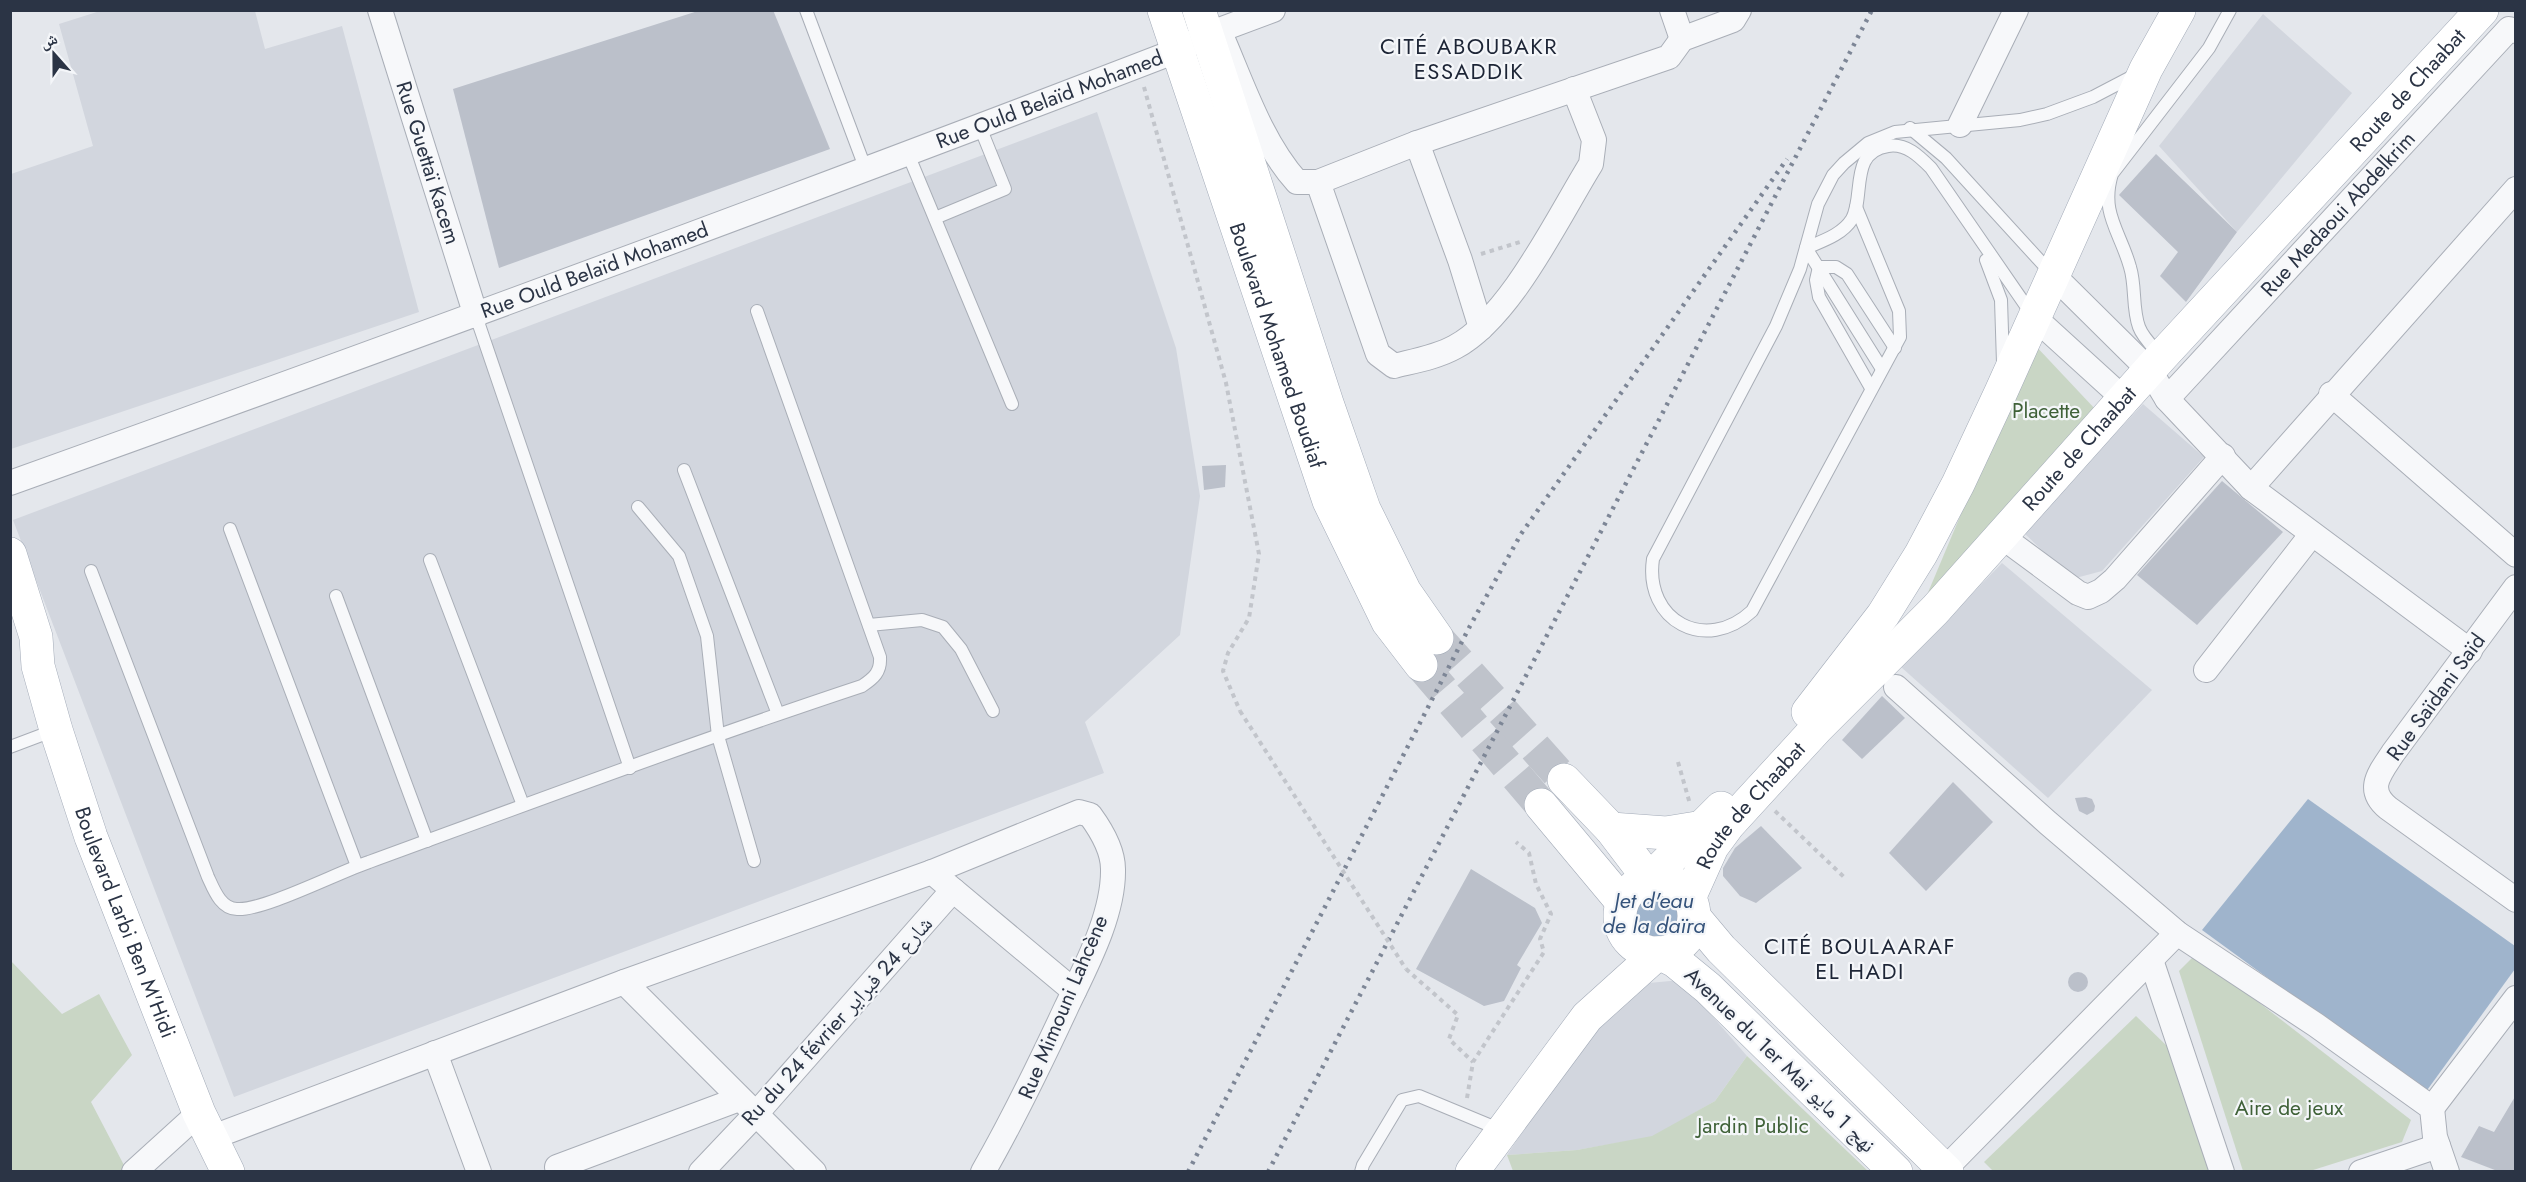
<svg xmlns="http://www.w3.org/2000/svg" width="2526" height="1182" font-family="Jost,'Noto Naskh Arabic',sans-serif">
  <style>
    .built { fill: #d2d6de }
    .green { fill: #c9d6c5 }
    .water { fill: #9fb4cc }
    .building { fill: #bbc0ca }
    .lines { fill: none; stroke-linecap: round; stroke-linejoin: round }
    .primary-tunnel { stroke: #bfc3cb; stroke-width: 33; stroke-dasharray: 33 16; stroke-linecap: butt }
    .lane-casing { stroke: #a9aeb7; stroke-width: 14 }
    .street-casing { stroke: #a9aeb7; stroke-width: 26 }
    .primary-casing { stroke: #a3abb8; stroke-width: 34 }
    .path { stroke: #c2c5cb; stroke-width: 4; stroke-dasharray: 4.5 4.5; stroke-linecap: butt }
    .lane { stroke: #f7f8fa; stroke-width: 12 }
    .street { stroke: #f7f8fa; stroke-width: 24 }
    .primary { stroke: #fff; stroke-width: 33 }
    .rail { stroke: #7d8696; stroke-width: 4.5; stroke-dasharray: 3 6; stroke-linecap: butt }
    .path-bridge { stroke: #c2c5cb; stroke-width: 4; stroke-dasharray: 4.5 4.5; stroke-linecap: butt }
    .labels { text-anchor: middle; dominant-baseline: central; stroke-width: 4.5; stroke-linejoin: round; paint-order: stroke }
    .street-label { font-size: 21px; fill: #2b3445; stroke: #f4f6f9 }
    .park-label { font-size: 21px; fill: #3f6138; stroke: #f4f6f9 }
    .neighbourhood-label { font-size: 22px; letter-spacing: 1.5px; fill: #1d2536; stroke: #f4f6f9 }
    .water-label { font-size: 22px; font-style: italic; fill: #34527a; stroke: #f4f6f9 }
  </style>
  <rect width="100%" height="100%" fill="#e4e7ec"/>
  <g class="built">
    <path d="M100,11H255L265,49L342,26L419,312L11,449V174L93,146L59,24Z"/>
    <path d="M2263,14L2352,93L2237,232L2159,146Z"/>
    <path d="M1097,112L1176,348L1200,496L1180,635L1085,722L1104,773L234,1097L13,520Z"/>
    <path d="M2143,404L2204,457L2102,571L2072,579L2023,532Z"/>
    <path d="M2002,563L2152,690L2048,798L1901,667Z"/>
    <path d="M1681,980L1747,1056L1715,1101L1652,1137L1577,1150L1507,1155L1586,1037L1638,984Z"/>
  </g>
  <g class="green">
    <path d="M2033,343L2096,410L1924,602Z"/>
    <path d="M2196,954L2411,1120L2402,1142L2310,1171H2243L2179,971Z"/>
    <path d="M10,960L62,1014L99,994L132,1055L91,1102L126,1169L124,1171H11Z"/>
    <path d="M2136,1016L2167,1046L2210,1171L1994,1172L1984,1162Z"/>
    <path d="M1747,1056L1868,1171H1513L1507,1155L1577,1150L1652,1136L1715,1101Z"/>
  </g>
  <g class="water">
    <path d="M2308,799L2515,946V969L2425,1093L2202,930Z"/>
    <circle cx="1654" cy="913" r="28"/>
  </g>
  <g class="building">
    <path d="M701,10H773L830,149L499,268L453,89Z"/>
    <path d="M2156,154L2237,232L2186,302L2160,276L2178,252L2119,195Z"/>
    <path d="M1226,465L1225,487L1204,490L1202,466Z"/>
    <path d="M2222,481L2283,532L2197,625L2137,575Z"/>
    <path d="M1882,696L1905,718L1862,759L1842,740Z"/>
    <path d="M1953,782L1993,822L1926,891L1889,853Z"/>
    <path d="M2086,797L2092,799L2095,806L2094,811L2087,815L2079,811L2075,798Z"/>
    <path d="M1761,826L1802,868L1756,903L1740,896L1723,876V868L1735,848Z"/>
    <path d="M1471,869L1535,908L1542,923L1517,965L1521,968L1504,1001L1484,1006L1416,969Z"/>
    <circle cx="2078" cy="982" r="10"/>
    <path d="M2516,1095V1172H2500L2461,1157L2479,1126L2494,1132Z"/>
  </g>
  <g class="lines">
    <g class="primary-tunnel">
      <path d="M1437,638L1564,780"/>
      <path d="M1421,665L1541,805"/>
    </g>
    <defs>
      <g id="lane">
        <path d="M806,10L866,170"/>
        <path d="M1910,128L1946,158L2051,273"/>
        <path d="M908,154L1012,404"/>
        <path d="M1856,207L1899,311L1900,337L1752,611C1706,654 1644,621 1653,559L1776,326L1800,269L1818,204L1833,175L1844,163L1868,143L1895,132L2020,120L2047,114L2093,97L2137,74"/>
        <path d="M935,218L1005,189L980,127"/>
        <path d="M1806,248C1822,241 1842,235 1852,219C1865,195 1849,152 1888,146C1906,143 1919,156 1931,168L2033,316"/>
        <path d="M1806,248L1882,369"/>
        <path d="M1986,260L2001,300L2003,363"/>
        <path d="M476,316L630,768"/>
        <path d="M2161,356C2153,347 2143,338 2139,327C2132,308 2136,286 2130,267C2120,231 2100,213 2112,174L2209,48L2230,10"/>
        <path d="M1871,388L1819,297L1816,280L1819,267H1836L1847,274L1895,348"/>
        <path d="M684,470L778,714"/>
        <path d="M638,507L679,556L707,636L718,736L754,861"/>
        <path d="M230,529L357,866"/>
        <path d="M430,560L523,805"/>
        <path d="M91,571L208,877C214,890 221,909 237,909C263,911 339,872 369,862C533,802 696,741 862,686C874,678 881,672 880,657L757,311"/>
        <path d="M336,596L427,841"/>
        <path d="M869,625L922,620L943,627L961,649L993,711"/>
        <path d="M10,747L55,730"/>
        <path d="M1361,1172L1363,1165L1402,1100L1419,1096L1501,1130"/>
      </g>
      <g id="street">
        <path id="s1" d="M380,10L476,316"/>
        <path d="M1672,10L1682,39"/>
        <path d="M1221,35C1242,83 1261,142 1297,182H1318L1378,354L1394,366C1414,361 1437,357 1455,347C1511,317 1558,217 1591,164L1594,140L1574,89"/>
        <path d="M1960,125L2016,10"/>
        <path d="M1417,143L1460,260L1481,328"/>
        <path d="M1318,182L1417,143L1669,57L1682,39L1733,20L1739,10"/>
        <path d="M2052,274L2150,371L2167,399L2251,488L2470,651"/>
        <path d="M2034,317L2124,399"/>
        <path d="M2331,394L2516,555"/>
        <path id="s2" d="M2167,399L2509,29L2516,31"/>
        <path id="s3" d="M10,483C401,343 789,200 1176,51L1206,35L1273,10"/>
        <path d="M2251,488L2516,189"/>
        <path d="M2001,536L2078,593L2088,597L2101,591L2115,579L2223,456"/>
        <path d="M2516,587L2393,753C2380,773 2365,789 2388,808L2516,900"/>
        <path d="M2206,670L2312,534"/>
        <path d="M1896,687L2048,823L2177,933L2316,1025L2432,1108L2435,1137L2447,1172"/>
        <path d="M953,890L1074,991"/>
        <path d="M2151,960L2222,1172"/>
        <path d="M624,982L814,1172"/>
        <path d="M435,1053L479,1172"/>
        <path d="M2432,1108L2516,998"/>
        <path d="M213,1137L624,982L932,872L1079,812L1090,815C1101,830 1113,850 1113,869C1114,915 1085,968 1066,1008C1040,1064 1014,1118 983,1172"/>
        <path d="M557,1167L739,1099"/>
        <path d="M1945,1169L2177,933"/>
        <path d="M134,1172L199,1113"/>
        <path d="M701,1172L755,1115L953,890L932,872"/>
        <path d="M2361,1172L2438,1146"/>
      </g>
      <g id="primary">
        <path id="s4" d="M1164,10L1329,501L1388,622L1421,665"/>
        <path d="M1199,10L1327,403L1364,509L1405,592L1437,638"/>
        <path id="s5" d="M10,554L36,637L38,666L56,730L91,837L199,1113L228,1172"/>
        <path d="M1808,712L1883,615L1921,554L1958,484L2001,392L2146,69L2179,10"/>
        <path d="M1564,780L1611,829L1649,879"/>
        <path d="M1541,805L1622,902"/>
        <path d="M1611,829L1666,833L1703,827"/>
        <path d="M1651,878L1721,808"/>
        <circle cx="1657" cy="916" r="37"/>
        <path id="s6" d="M1690,896L1712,847L1729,824L1817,728L1935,610L2162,356L2482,10"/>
        <path d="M1695,918L1721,949L1947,1172"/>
        <path d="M1659,953L1675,961L1708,988L1896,1172"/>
        <path d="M1472,1172L1587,1017L1658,953"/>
      </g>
    </defs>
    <use href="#lane" class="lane-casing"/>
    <use href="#street" class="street-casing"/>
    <use href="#primary" class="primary-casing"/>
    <g class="path">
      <path d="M1144,87L1226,383L1259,554L1249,618L1228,653L1223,671L1240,711"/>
      <path d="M1481,254L1520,242"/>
      <path d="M1678,762L1690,804"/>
      <path d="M1775,811L1844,877"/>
      <path d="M1406,969L1458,1015L1449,1039L1473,1062"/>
      <path d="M1467,1098L1473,1062L1544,952L1540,939L1551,914L1536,884L1529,853L1516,842"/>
    </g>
    <use href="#lane" class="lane"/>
    <use href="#street" class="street"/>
    <use href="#primary" class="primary"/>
    <g class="rail">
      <path d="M1188,1172L1470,626L1521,534L1787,159"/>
      <path d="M1268,1172L1872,10"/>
    </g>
    <path class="path-bridge" d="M1240,711L1406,969"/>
  </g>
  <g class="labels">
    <g class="street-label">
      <text stroke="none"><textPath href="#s6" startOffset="1082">Route de Chaabat</textPath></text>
      <text stroke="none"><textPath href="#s3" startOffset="1108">Rue Ould Belaïd Mohamed</textPath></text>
      <text stroke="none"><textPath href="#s1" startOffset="160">Rue Guettaï Kacem</textPath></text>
      <text stroke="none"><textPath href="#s2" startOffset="252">Rue Medaoui Abdelkrim</textPath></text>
      <text stroke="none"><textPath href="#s3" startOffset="622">Rue Ould Belaïd Mohamed</textPath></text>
      <text stroke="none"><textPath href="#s4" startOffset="354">Boulevard Mohamed Boudiaf</textPath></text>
      <text stroke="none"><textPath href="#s6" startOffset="596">Route de Chaabat</textPath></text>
      <text transform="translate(2436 697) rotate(-54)">Rue Saïdani Saïd</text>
      <text stroke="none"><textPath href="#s6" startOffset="110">Route de Chaabat</textPath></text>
      <text stroke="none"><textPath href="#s5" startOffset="387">Boulevard Larbi Ben M'Hidi</textPath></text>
      <text transform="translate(1063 1007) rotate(-67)">Rue Mimouni Lahcène</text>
      <text transform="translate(837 1021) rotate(-48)">Ru du 24 février شارع 24 فبراير</text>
      <text transform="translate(1780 1060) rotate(44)">Avenue du 1er Mai نهج 1 مايو</text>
    </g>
    <g class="park-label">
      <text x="2046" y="411">Placette</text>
      <text x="2289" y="1108">Aire de jeux</text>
      <text x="1753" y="1126">Jardin Public</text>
    </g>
    <g class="neighbourhood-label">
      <text x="1469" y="46">CITÉ ABOUBAKR<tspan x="1469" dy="25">ESSADDIK</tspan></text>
      <text x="1860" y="946">CITÉ BOULAARAF<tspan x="1860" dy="25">EL HADI</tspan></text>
    </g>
    <g class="water-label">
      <text x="1654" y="900">Jet d'eau<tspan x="1654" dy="25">de la daïra</tspan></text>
    </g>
  </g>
  <rect width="2526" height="1182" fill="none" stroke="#2b3445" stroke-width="24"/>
  <g transform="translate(54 54) rotate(339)" stroke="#f4f6f9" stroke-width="4.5" paint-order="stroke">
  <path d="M0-4.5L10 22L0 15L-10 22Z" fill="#2b3445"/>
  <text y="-9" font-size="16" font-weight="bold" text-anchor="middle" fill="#2b3445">ش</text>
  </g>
</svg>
